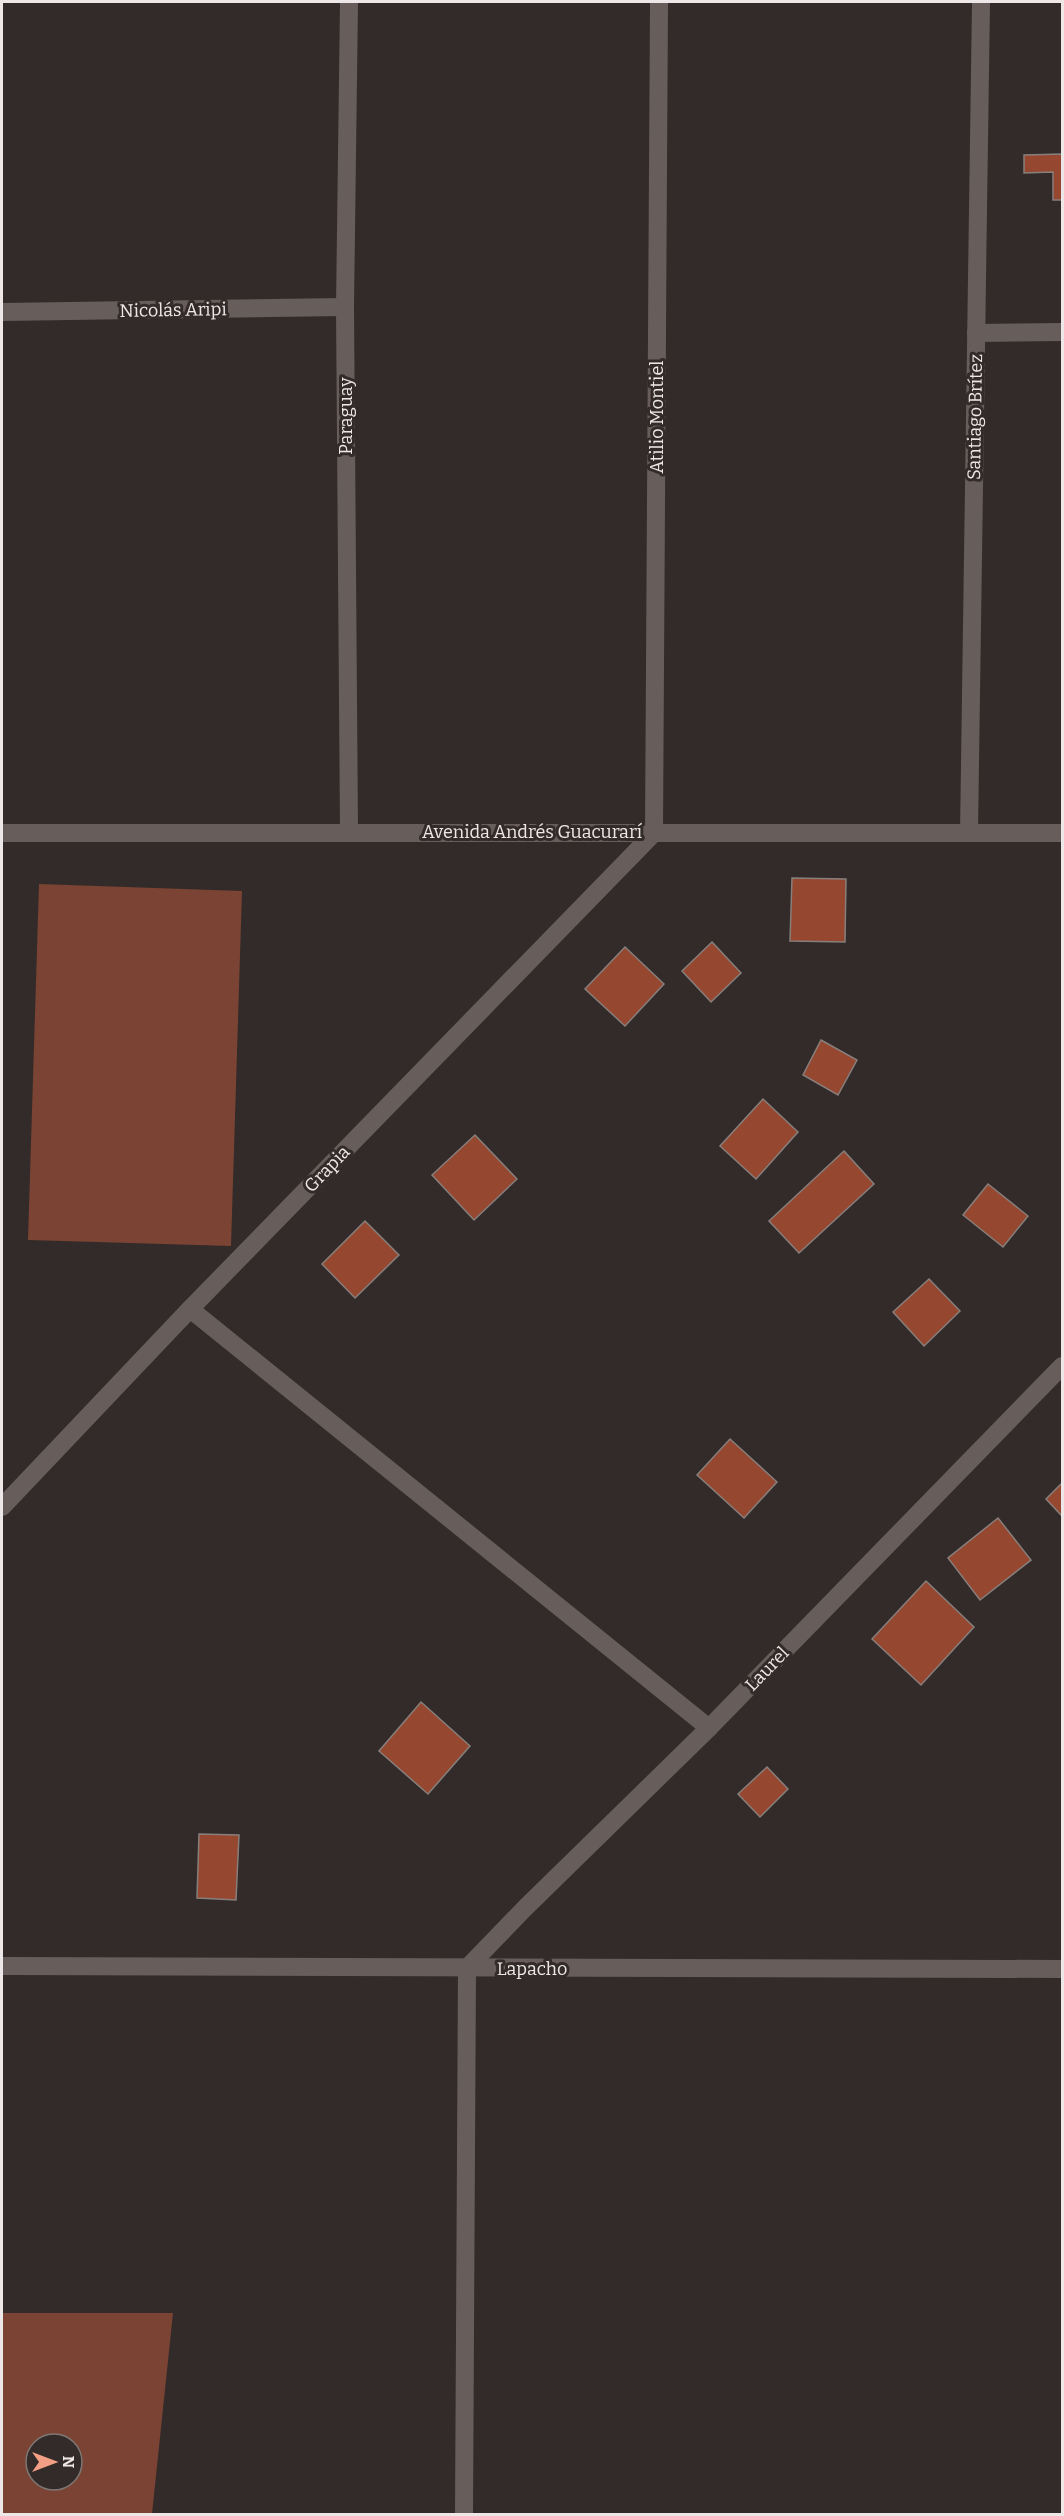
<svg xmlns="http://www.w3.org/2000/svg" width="1064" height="2516" font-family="Bitter,serif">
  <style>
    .green { fill: #7a4333; fill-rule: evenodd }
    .building { fill: #964730; stroke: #877f7c; stroke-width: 1.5 }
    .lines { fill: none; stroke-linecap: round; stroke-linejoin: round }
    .street { stroke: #675e5c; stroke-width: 18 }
    .labels { text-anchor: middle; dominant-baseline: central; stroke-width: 6; stroke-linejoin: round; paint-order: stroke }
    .street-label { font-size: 18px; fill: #ede8e7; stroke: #322b29 }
  </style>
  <rect width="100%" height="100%" fill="#322b29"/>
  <g class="green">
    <path d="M39,884L242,891L231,1246L28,1240Z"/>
    <path d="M2,2313H173L152,2514H2ZM36,2444H72V2480H36Z"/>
  </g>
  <g class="building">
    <path d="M1062,154V200H1053V172L1024,173V155Z"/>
    <path d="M792,878L846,879L845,942L790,941Z"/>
    <path d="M712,942L741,973L711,1002L682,971Z"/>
    <path d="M625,947L664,984L625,1026L585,989Z"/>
    <path d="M821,1040L857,1060L838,1095L803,1075Z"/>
    <path d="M763,1099L798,1132L756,1179L720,1146Z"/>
    <path d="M475,1135L517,1179L474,1220L432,1175Z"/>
    <path d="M844,1151L874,1184L799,1253L769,1221Z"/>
    <path d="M988,1184L1028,1216L1003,1247L963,1215Z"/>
    <path d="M365,1221L399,1255L355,1298L322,1264Z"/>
    <path d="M929,1279L960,1311L924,1346L893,1312Z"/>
    <path d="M730,1439L777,1482L744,1518L697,1475Z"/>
    <path d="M1062,1483V1516L1046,1499Z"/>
    <path d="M998,1518L1031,1560L980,1600L948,1558Z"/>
    <path d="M926,1581L974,1627L921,1685L872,1639Z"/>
    <path d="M421,1702L470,1746L428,1794L379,1751Z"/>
    <path d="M767,1767L788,1789L760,1817L738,1794Z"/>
    <path d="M199,1834L239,1835L236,1900L197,1898Z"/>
  </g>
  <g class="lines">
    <g class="street">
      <path d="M2,312L345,307"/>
      <path d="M976,333L1062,332"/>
      <path d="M349,831L345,307L349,2"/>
      <path d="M2,833H1062"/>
      <path d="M969,833L981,2"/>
      <path d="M190,1309L709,1728"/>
      <path d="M2,1507L190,1309L654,833L659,2"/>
      <path d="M2,1966L1062,1969"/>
      <path d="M464,2514L467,1968L525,1908L709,1728L1062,1366"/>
    </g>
  </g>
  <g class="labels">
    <g class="street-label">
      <text transform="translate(173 310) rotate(-1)">Nicolás Aripi</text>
      <text transform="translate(346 416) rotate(-90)">Paraguay</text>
      <text transform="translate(657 417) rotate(-90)">Atilio Montiel</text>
      <text transform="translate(975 417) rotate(-89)">Santiago Brítez</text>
      <text x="532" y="832">Avenida Andrés Guacurarí</text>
      <text transform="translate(327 1169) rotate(-46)">Grapia</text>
      <text transform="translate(767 1669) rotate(-46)">Laurel</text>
      <text x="532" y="1969">Lapacho</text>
    </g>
  </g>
  <rect width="1064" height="2516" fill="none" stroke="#ede8e7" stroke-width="6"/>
  <g transform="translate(54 2462) rotate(90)"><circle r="28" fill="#322b29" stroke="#7d7775" stroke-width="1.5"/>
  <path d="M0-4.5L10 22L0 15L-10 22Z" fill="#f39f86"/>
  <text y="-9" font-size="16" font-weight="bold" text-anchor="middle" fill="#ede8e7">N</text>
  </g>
</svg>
